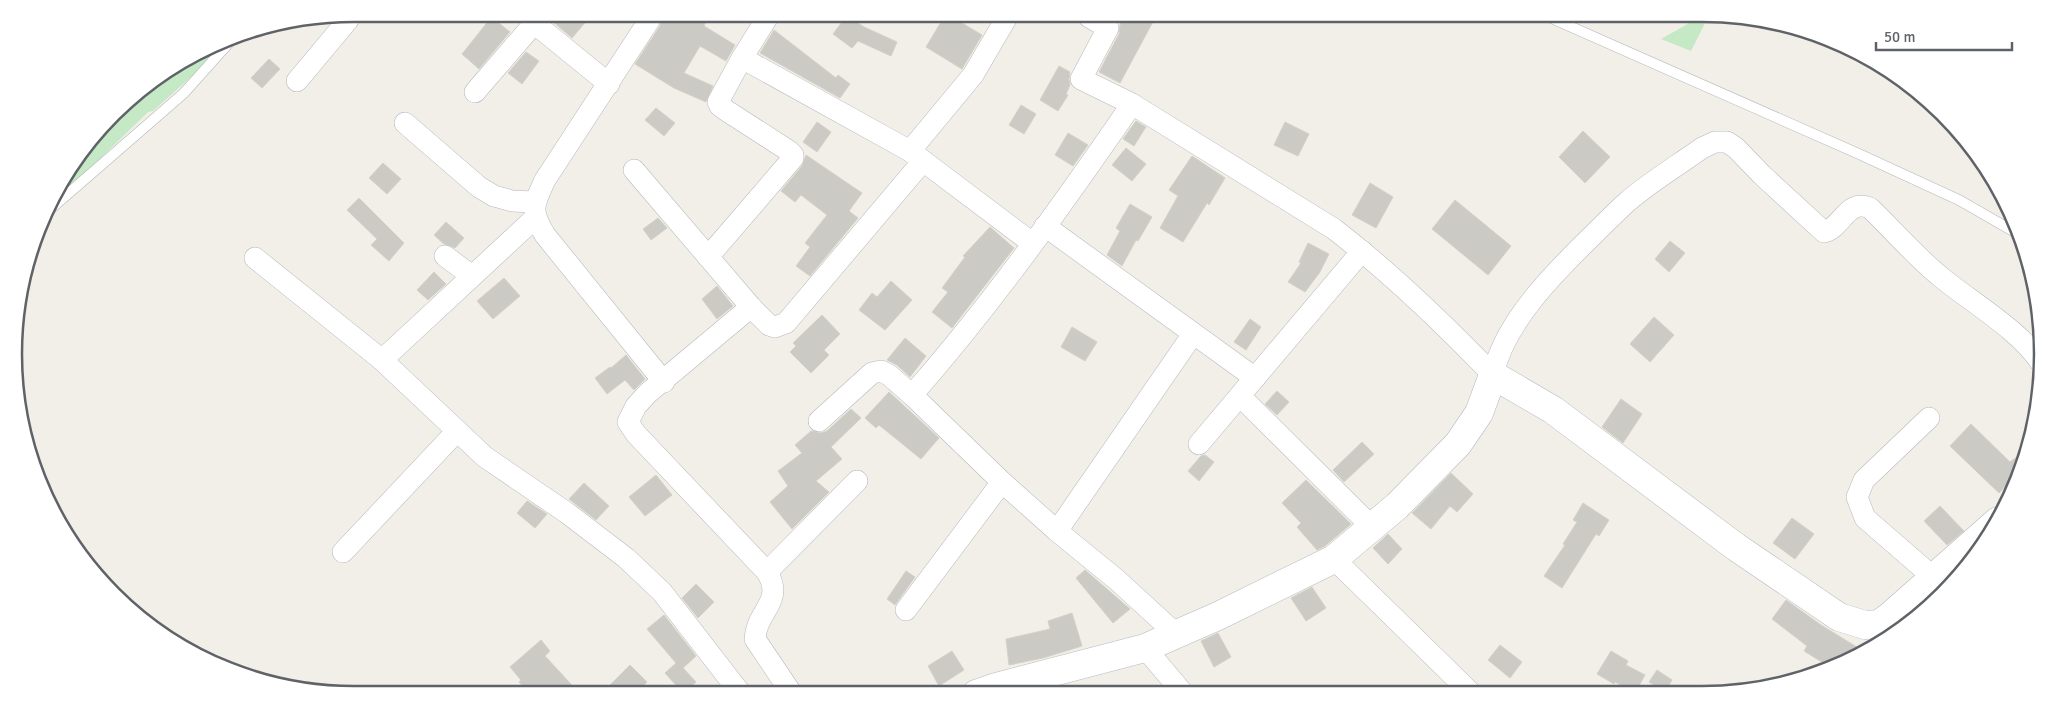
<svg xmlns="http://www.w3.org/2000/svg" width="2056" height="709" font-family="Signika,sans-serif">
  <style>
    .green { fill: #c5e8c5 }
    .building { fill: #cccac5; stroke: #d6d1c6 }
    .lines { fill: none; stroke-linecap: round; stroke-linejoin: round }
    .lane-casing { stroke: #b5b8bc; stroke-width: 11 }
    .street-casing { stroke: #b5b8bc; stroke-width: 22 }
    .secondary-casing { stroke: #b6babf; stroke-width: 29 }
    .lane { stroke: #fff; stroke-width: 10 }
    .street { stroke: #fff; stroke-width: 21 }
    .secondary { stroke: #fff; stroke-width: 28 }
    .rim { fill: none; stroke: #5f6368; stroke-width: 2.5 }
  </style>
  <rect width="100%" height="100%" fill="#f1efe8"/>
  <g class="green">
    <path d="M1697,14L1709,15L1691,51L1661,39L1686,25Z"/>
    <path d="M237,36L153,111L148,112L72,186L49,204L84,147L130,99L224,40Z"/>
  </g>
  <g class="building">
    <path d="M1124,16H1156L1120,83L1099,72L1119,34L1120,25Z"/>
    <path d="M944,17H952L982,35L962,69L926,47Z"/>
    <path d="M707,18L704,26L735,45L726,61L700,46L684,73L713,86L706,102L674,88L635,64L660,26L662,19Z"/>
    <path d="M845,18H851L864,27L897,42L891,56L858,41L852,48L833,34Z"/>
    <path d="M490,19H494L510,32L479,69L462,54Z"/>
    <path d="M550,19H588L572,38Z"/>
    <path d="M774,30L836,78L838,75L850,84L840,98L760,53Z"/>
    <path d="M526,52L539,61L522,84L508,73Z"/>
    <path d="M269,59L280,69L262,88L251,78Z"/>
    <path d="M1059,66L1070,72L1069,79L1070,85L1066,94L1068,95L1058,111L1040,100Z"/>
    <path d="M1021,105L1036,114L1024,134L1009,125Z"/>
    <path d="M656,108L675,123L664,136L645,120Z"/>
    <path d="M1136,121L1146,127L1134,146L1123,139Z"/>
    <path d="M817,122L831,132L817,152L803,142Z"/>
    <path d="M1285,122L1309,134L1298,156L1274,145Z"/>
    <path d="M1583,131L1610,157L1585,183L1559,157Z"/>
    <path d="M1068,133L1088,145L1073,166L1055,155Z"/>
    <path d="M1126,148L1146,164L1132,181L1112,165Z"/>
    <path d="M806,155L862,193L849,211L858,218L810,276L796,266L810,247L805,243L827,215L801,195L795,202L781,191L802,166Z"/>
    <path d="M1192,156L1225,178L1209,205L1207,203L1183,242L1160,228L1178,196L1169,190Z"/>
    <path d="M383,163L401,179L387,194L369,178Z"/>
    <path d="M1370,183L1393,197L1376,228L1352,215Z"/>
    <path d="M359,198L404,243L389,261L371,245L377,239L347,210Z"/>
    <path d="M1455,200L1511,246L1488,275L1432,229Z"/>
    <path d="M1130,204L1152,217L1138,241L1136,240L1122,266L1107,255L1120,231L1116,228Z"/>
    <path d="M658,218L667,228L651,240L643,229Z"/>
    <path d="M446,222L464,238L455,248L444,244L434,235Z"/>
    <path d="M990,227L1014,248L952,328L932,312L948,292L942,288L965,257L963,256Z"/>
    <path d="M1670,241L1685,253L1669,272L1655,259Z"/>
    <path d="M1308,243L1329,254L1320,272L1305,292L1288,282L1301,263L1299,262Z"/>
    <path d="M434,272L446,284L428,300L417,290Z"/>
    <path d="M504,278L520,296L493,319L477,301Z"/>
    <path d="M891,281L912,300L885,330L859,310L872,293L877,297Z"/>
    <path d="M717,286L733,306L717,319L702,299Z"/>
    <path d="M822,315L840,334L824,350L829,355L811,373L790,352L796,346L793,343Z"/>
    <path d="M1654,317L1674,335L1650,362L1630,344Z"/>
    <path d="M1250,319L1261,327L1246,350L1234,342Z"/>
    <path d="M1072,327L1097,342L1085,361L1061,347Z"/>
    <path d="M905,338L926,356L910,377L897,365L887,360Z"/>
    <path d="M626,355L645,379L634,390L625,380L607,394L595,378L610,367L611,368Z"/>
    <path d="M1277,391L1289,402L1277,415L1265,404Z"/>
    <path d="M889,392L939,438L921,459L879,425L876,428L865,418Z"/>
    <path d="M1621,399L1642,414L1623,443L1602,427Z"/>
    <path d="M851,409L861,418L831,447L842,459L816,481L829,492L792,529L770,502L788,486L778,471L802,453L795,445L811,431L821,433L827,431Z"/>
    <path d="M1971,424L2010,462L2028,449L2018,473L1999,493L1950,446Z"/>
    <path d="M1362,442L1374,454L1344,482L1333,470Z"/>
    <path d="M1205,455L1214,462L1199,481L1188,471L1201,456Z"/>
    <path d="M1451,473L1473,494L1457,512L1450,506L1431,529L1412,513Z"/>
    <path d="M656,475L672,495L645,516L629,497Z"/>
    <path d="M1306,480L1351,524L1325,546L1317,550L1297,527L1301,523L1282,503Z"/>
    <path d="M584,483L609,506L596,520L569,499Z"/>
    <path d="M527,501L547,514L535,528L517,513Z"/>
    <path d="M1583,503L1609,520L1599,536L1596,534L1562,588L1544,576L1565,545L1563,544L1577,522L1573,520Z"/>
    <path d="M1940,506L1964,531L1947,545L1924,521Z"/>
    <path d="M1792,518L1814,534L1795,559L1773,543Z"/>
    <path d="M1388,534L1402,549L1388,564L1373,548Z"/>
    <path d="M1085,570L1130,609L1113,623L1076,578Z"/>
    <path d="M906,571L915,577L895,605L887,599Z"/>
    <path d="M696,584L714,602L698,618L682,598Z"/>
    <path d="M1312,587L1326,608L1306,621L1291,598Z"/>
    <path d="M1786,600L1821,625L1865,652L1852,660L1830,667L1804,651L1807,646L1772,619Z"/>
    <path d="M1072,613L1082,646L1043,658L1009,665L1006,639L1050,629L1048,621Z"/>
    <path d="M664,615L696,656L683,668L696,682L684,694L665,673L676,663L647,629Z"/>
    <path d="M1218,633L1231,657L1214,667L1201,641Z"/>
    <path d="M541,640L550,651L545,656L581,695H531L519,682L521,680L510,667Z"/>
    <path d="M1500,645L1522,662L1510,678L1488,660Z"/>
    <path d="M952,651L964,670L939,686L928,666Z"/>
    <path d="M1611,651L1628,661L1626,665L1645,675L1635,693L1615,682L1614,684L1597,674Z"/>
    <path d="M630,665L647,682L634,695H620L610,685Z"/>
    <path d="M1657,670L1672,680L1665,692L1649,682Z"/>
  </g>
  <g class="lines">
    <defs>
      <g id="lane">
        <path d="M1542,14L1859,154L1959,200L2020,235"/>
        <path d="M47,212L184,93L235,36"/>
      </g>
      <g id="street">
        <path d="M1007,17L973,75L910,151L1032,243"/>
        <path d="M1089,17L1108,28L1081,79L1132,104C1063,204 992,304 912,395L1002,482L1057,531L1117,580L1177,635"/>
        <path d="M650,19L545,180C533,206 530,210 545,235L664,382"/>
        <path d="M534,23L609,84"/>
        <path d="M742,58L910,151"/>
        <path d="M297,81L348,20"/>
        <path d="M475,92L538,19"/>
        <path d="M1132,104L1334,229C1391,273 1443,323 1493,375"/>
        <path d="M405,123L479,187L494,196L512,201L534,202"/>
        <path d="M634,170L751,307L769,325L775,327L786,323L923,161"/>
        <path d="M1045,226L1255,378"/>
        <path d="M445,256L472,276"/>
        <path d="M708,257L793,158V155L789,151L727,111L720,106L718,102L742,58L767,18"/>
        <path d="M255,258L382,360L485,457L567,513L626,558L662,592L741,694"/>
        <path d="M751,307L648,393L636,406L628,422L636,434L767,572C785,602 756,611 755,639L792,694"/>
        <path d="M382,360L535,218"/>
        <path d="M1493,375C1504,322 1556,271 1594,234C1605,223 1616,212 1627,202C1650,182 1677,166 1702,148L1715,142H1727L1736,148L1762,175L1824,232C1842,228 1847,198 1870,208C1893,230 1917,258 1942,278C1970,301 2022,332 2041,363"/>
        <path d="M1240,396L1372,527"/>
        <path d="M1929,418L1864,480L1857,497L1865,518L1933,577"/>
        <path d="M819,421L872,373L881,371L889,375L912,395"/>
        <path d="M1199,444L1362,251"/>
        <path d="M1057,531L1193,334"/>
        <path d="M343,552L457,431"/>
        <path d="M1334,559L1471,693"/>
        <path d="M767,572L857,481"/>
        <path d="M906,610L1002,482"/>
        <path d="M1145,648L1183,693"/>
      </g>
      <path id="secondary" d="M976,694L996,687L1145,648L1218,616L1334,559L1397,506L1458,444L1479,413L1493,375L1553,410L1736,547L1839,617L1865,625L1879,624L1889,617L1998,521"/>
    </defs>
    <use href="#lane" class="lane-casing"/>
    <use href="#street" class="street-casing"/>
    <use href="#secondary" class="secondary-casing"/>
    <use href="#lane" class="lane"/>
    <use href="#street" class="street"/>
    <use href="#secondary" class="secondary"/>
  </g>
  <path d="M0 0H2056V709H0ZM354 22H1702A332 332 0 0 1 2034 354V354A332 332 0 0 1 1702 686H354A332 332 0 0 1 22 354V354A332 332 0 0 1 354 22Z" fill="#fff" fill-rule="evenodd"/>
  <path class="rim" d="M354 22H1702A332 332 0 0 1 2034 354V354A332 332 0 0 1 1702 686H354A332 332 0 0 1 22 354V354A332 332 0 0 1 354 22Z"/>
  <path d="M1876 42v8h136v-8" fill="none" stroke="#5f6368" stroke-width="2.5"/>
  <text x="1884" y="42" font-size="15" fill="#5f6368" stroke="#ffffff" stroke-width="4" paint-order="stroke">50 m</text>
</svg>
